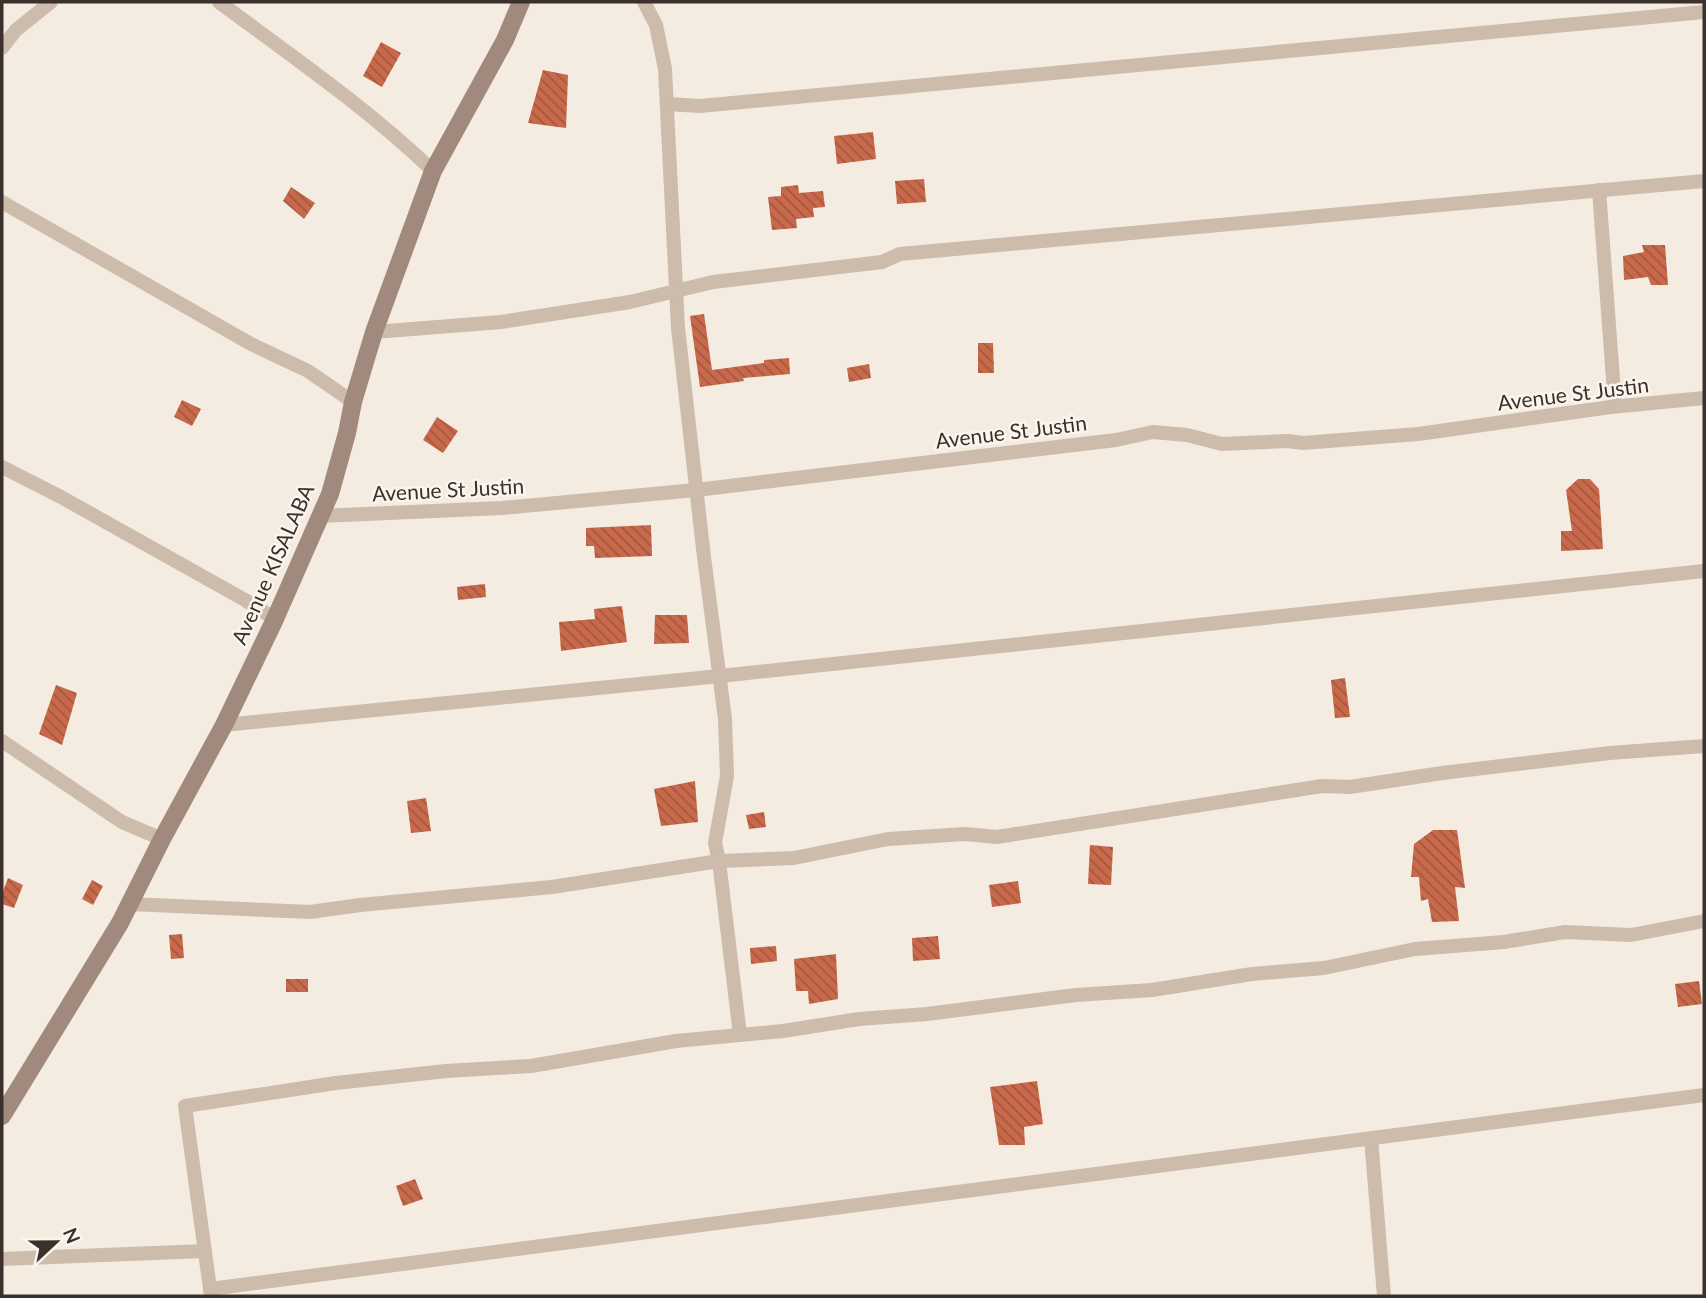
<svg xmlns="http://www.w3.org/2000/svg" width="1706" height="1298" font-family="Lato,sans-serif">
  <style>
    .building { fill: url(#building-back-hatch) }
    .lines { fill: none; stroke-linecap: round; stroke-linejoin: round }
    .street { stroke: #cdbbac; stroke-width: 14 }
    .secondary { stroke: #a18a7d; stroke-width: 18 }
    .labels { text-anchor: middle; dominant-baseline: central; stroke-width: 5; stroke-linejoin: round; paint-order: stroke }
    .street-label { font-size: 21px; fill: #3b302b; stroke: #fbf5ee }
  </style>
  <defs>
    <pattern id="building-back-hatch" width="6" height="6" patternUnits="userSpaceOnUse" patternTransform="scale(1.75)"><rect width="6" height="6" fill="#c8694b"/><path d="M-1 5l2 2M0 0l6 6M5-1l2 2" fill="none" stroke="#a4573f"/></pattern>
  </defs>
  <rect width="100%" height="100%" fill="#f4ebe1"/>
  <g class="building">
    <path d="M381,42L401,53L382,87L363,76Z"/>
    <path d="M543,70L568,75L566,128L528,123Z"/>
    <path d="M873,132L876,159L837,164L834,136Z"/>
    <path d="M924,179L926,202L897,204L895,181Z"/>
    <path d="M798,185L799,193L823,191L825,207L813,208L814,217L796,219L797,228L772,230L768,197L781,196V187Z"/>
    <path d="M291,187L315,203L304,219L283,201Z"/>
    <path d="M1642,245H1665L1668,285H1651L1648,277L1624,280L1623,256L1644,252Z"/>
    <path d="M704,314L712,370L764,363V360L789,358L790,374L743,378L744,381L700,387L690,316Z"/>
    <path d="M978,343H993L994,373H978Z"/>
    <path d="M869,364L871,378L849,382L847,368Z"/>
    <path d="M182,400L201,409L192,426L174,417Z"/>
    <path d="M437,417L458,431L443,453L423,440Z"/>
    <path d="M1578,479H1590L1599,489L1603,549L1561,551V531H1572L1566,490Z"/>
    <path d="M651,525L652,556L595,558L594,546H586V528Z"/>
    <path d="M485,584L486,597L458,600L457,587Z"/>
    <path d="M622,606L627,642L561,651L559,622L595,619L594,609Z"/>
    <path d="M655,615H687L689,643L654,644Z"/>
    <path d="M1345,678L1350,717L1335,718L1331,680Z"/>
    <path d="M56,685L77,693L62,745L39,734Z"/>
    <path d="M695,781L698,822L661,826L654,789Z"/>
    <path d="M426,798L431,831L411,833L407,801Z"/>
    <path d="M764,812L766,827L749,829L746,815Z"/>
    <path d="M1433,830H1457L1465,888L1455,887L1459,921L1432,922L1428,899L1421,901L1419,877H1411L1414,844Z"/>
    <path d="M1090,845L1113,847L1111,885L1088,884Z"/>
    <path d="M8,878L23,885L14,908L2,904V894Z"/>
    <path d="M92,880L103,886L93,905L82,899Z"/>
    <path d="M1018,881L1021,903L992,907L989,885Z"/>
    <path d="M182,934L184,958L171,959L169,935Z"/>
    <path d="M938,936L940,959L913,961L912,938Z"/>
    <path d="M776,946L777,961L751,964L750,948Z"/>
    <path d="M836,954L838,999L809,1004L808,991H796L794,959Z"/>
    <rect x="286" y="979" width="22" height="13"/>
    <path d="M1699,981L1702,1004L1678,1007L1675,984Z"/>
    <path d="M1037,1081L1043,1124L1024,1127L1025,1145H999L990,1087Z"/>
    <path d="M415,1179L423,1199L403,1206L396,1186Z"/>
  </g>
  <g class="lines">
    <g class="street">
      <path d="M219,2C292,56 367,108 433,171"/>
      <path d="M644,2L656,25L665,69L678,328L704,557L725,719L727,776L715,843L719,861L740,1035"/>
      <path d="M2,48L16,30L51,2"/>
      <path d="M667,104L700,106L1704,12"/>
      <path d="M1599,190L1615,406"/>
      <path d="M2,202L251,344L308,371L353,402"/>
      <path d="M374,332L501,322L630,302L713,282L882,262L900,254L1704,181"/>
      <path d="M2,467L61,497L245,600L275,619"/>
      <path d="M320,516L502,508L696,490L1116,440L1153,432L1187,435L1222,444L1288,441L1303,443L1418,434L1611,407L1704,398"/>
      <path d="M224,725L720,676L1704,571"/>
      <path d="M2,741L122,822L162,839"/>
      <path d="M130,904L310,912L360,905L552,887L719,861L794,858L888,839L965,834L997,837L1322,786L1350,787L1442,773L1610,753L1704,746"/>
      <path d="M1371,1138L1384,1296"/>
      <path d="M2,1259L205,1251"/>
      <path d="M210,1289L1704,1095"/>
      <path d="M211,1296L185,1106L336,1083L446,1071L531,1066L676,1041L783,1031L859,1019L927,1014L1076,995L1152,990L1252,974L1324,968L1415,949L1504,942L1565,932L1631,935L1704,921"/>
    </g>
    <path class="secondary" d="M2,1116L120,923L162,839L224,725L275,619L330,494L347,433L353,402L374,332L433,171L505,40L521,2"/>
  </g>
  <g class="labels">
    <g class="street-label">
      <text transform="translate(1573 393) rotate(-7)">Avenue St Justin</text>
      <text transform="translate(1011 431) rotate(-7)">Avenue St Justin</text>
      <text transform="translate(448 489) rotate(-3)">Avenue St Justin</text>
      <text transform="translate(272 564) rotate(-66)">Avenue KISALABA</text>
    </g>
  </g>
  <rect width="1706" height="1298" fill="none" stroke="#3b302b" stroke-width="7"/>
  <g transform="translate(56 1242) rotate(68)" stroke="#fbf5ee" stroke-width="5" paint-order="stroke">
  <path d="M0-5L12 26L0 18L-12 26Z" fill="#3b302b"/>
  <text y="-10" font-size="19" font-weight="bold" text-anchor="middle" fill="#3b302b">N</text>
  </g>
</svg>
